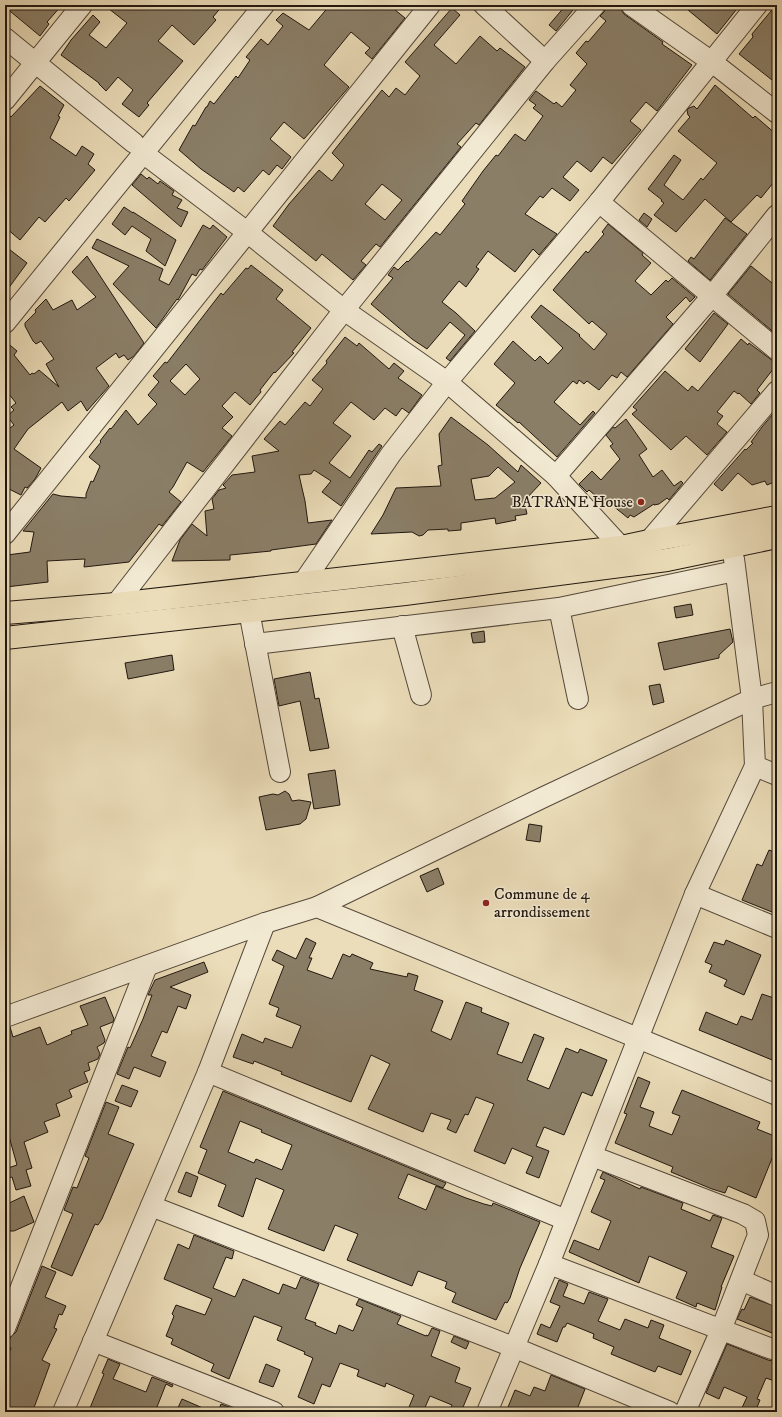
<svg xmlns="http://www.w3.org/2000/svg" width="782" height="1417" font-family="'IM FELL DW Pica',serif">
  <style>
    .building { fill: #8a7e67; stroke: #21170f; fill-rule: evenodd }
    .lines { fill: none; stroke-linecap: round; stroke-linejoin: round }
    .minor-casing { stroke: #54483a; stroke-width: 22 }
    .highway-casing { stroke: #21170f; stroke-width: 24 }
    .minor { stroke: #f2e9d2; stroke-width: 20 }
    .highway { stroke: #ebddb9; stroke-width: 22 }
    .poi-dot { fill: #8f2418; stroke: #f2e9d2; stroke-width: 1.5 }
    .labels { text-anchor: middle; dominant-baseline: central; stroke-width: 3; stroke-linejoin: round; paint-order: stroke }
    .poi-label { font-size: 16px; fill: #21170f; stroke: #f2e9d2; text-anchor: end }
  </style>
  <rect width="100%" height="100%" fill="#ebddb9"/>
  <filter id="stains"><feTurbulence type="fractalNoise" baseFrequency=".005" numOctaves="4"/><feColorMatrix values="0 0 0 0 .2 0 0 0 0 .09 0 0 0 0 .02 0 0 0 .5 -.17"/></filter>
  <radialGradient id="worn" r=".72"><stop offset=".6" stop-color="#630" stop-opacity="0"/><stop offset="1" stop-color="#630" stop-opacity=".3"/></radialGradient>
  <g class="building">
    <path d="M5,5H62L47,22L49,24L40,36L5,7Z"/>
    <path d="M104,5H223L213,17L216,20L194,45L172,25L158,41L183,61L147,103L149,105L139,117L122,104L133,90L118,77L106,91L99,84V83L61,55L71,40L93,15L100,22L89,35L106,48L127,23Z"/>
    <path d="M330,5H389L405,18L372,59L365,53L370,48L351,32L324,65L349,87L304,139L284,122L270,139L291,157L282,169L277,165L269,175L263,170L244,192L238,187L234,192L201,169L179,150L193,125L195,126L206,107H207L210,101L214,104L236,76L238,78L250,60L246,57L261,39L268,45L283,26L276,20L283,13L309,30Z"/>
    <path d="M566,5H577L556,31L549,25Z"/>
    <path d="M607,5H618L624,14L663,42L662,44L692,65L657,111L646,102L630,121L641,130L612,164L603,157L591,172L577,161L563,177L579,190L570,201L552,188L543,198L540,196L525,214L557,234L539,255L533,249L515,272L488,251L476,267L479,269L466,287L459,281L442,302L456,313L475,331L450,361L446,358L465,335L450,322L427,349L412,339L371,304L393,278L388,275L394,267L398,270L407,261L408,262L436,232L440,235L465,204L462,201L483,171L496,155L498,156L515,134L525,141L543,116L533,108L536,105L529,100L536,91L554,104L556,102L562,107L576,90L570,85L587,64L576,53L586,41L588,42L606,21L600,16L604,12Z"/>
    <path d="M682,5H740L717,34Z"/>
    <path d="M776,5L777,74L772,80L739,54L753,37L752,34Z"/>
    <path d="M452,8L460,15L434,45L456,64L480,36L497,51L500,48L525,67L479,125L476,123L457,144L461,147L380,247L376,244L361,261L366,265L353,280L322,254L316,261L273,226L289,204L319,170L332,181L344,165L332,153L382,90L389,97L396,88L405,95L420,76L405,62ZM382,184L402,200L385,220L365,204Z"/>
    <path d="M715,85L753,118L755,116L777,135V178L761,198L757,195L731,222L705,199L676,232L654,215L664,203L661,201L662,200L648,189L674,155L681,160L664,185L683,200L701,178L703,180L717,163L678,131L690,117L688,115L687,110L689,108L694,106L697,109Z"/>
    <path d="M40,86L64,105L58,116L60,117L50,138L76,156L82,146L94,154L88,164L95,170L69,201L66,198L45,222L39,217L20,240L5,227V121L10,116L11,117Z"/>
    <path d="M141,174L147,179L149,177L158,184L160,181L174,191L172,195L182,200L177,208L188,212L181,227L132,185Z"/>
    <path d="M124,207L133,213V212L176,240L165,266L146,251L151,239L132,226L125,235L112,224Z"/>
    <path d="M644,213L652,219L647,227L639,220Z"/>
    <path d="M725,218L747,234L710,280L688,261L691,257L694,259Z"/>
    <path d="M608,224L643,253L642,255L651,263L635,281L651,295L666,280L668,282L672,278L695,297L690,302L686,297L666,317L673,324L627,377L621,372L617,378L612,375L599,390L587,381L584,384L579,380L577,384L573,381L554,402L580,425L593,411L595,413L557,457L519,422L518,423L496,405L515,383L494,364L513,341L535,361L540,356L548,364L563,348L531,317L541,305L580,335L579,336L594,350L607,334L592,321L589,324L553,290L586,251L588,253L604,234L602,232Z"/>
    <path d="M203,225L210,229L213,225L227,237L202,270L200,269L196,276L192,274L178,300L177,299L156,328L113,284L129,266L92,248L97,239L163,269L159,280L169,285Z"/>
    <path d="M5,246L27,263L5,293Z"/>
    <path d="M87,256L144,343L134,356L128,360L124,355L119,358L116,353L96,368L109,386L87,411L81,401L68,411L62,402L28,429L14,449L41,468L35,479L27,488L25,487L21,495L5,487V432L14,425L7,416L14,410L11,407L16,403L5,389V341L17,351L14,355L30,375L32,373L34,374L39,370L59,387L46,364L54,359L41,341L36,344L33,341L25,326V323L36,312L35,310L46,299L53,310L72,300L77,310L96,297L72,272Z"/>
    <path d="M251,265L283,290L276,299L311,328L292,352L294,353L275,373L274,372L260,390L261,392L250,405L235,392L222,406L233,417L222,428L232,436L203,472L187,462L173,487L169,492L181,502L162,526L159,524L129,562L84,567L85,559L47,561L48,582L6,587L5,567H9L7,555L30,552L34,532L23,531L53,494L61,496L86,498V494L91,481L93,482L100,466L89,457L101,442L100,441L110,428L111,429L126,410L138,425L157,404L148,395L159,382L153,376L165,362L167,363L221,293L223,295L246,268L248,269ZM186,364L200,379L185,395L170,381Z"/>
    <path d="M751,266L777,287V335L728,294Z"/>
    <path d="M714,313L728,324L700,362L685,349Z"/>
    <path d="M345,337L357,346L359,343L389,369L394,363L404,371L398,378L422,395L409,413L402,408L396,416L385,408L374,420L351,402L333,423L351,436L329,463L350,478L369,450L372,452L379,444L382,446L341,506L322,492L331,481L314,470L311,474L299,475L305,501L308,523L332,520L316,544L271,550V551L230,555V560L172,561L180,540L192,524L207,536L205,511L214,509L212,499L219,490L226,488L223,485L232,475L255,472L252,456L279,451L264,439L280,421L285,425L305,402L310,406L323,389L312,380L327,363L326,361Z"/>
    <path d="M741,339L748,345L749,343L777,364L757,390L760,393L751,404L739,393L738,394L734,391L717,412L723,416L717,424L727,432L707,455L686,436L671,450L632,414L637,410L633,407L665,371L688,391L692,386L698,391Z"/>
    <path d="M777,409V481L767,485L765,481L752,485L738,473L722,491L714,484L738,457L745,449L746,450L753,443L751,442L762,427Z"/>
    <path d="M451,417L488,445L518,472L521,465L541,483L524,501L527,514L515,516L516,520L496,524L495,518L461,523V530L448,531V529L428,530L423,535L419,536L412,532L371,534L383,515L396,488L441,486L438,466L442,465L439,434ZM498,467L515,482L495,498L475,500L471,479L489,476Z"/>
    <path d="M626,419L647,449L639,455L653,477L662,470L674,486L681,481L683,483L669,500L667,498L659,504L654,505V504L634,517L630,515L628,518L607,501L605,504L589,490L587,492L579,484L592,471L601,480L620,459L610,446L613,444L606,435L613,427L615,428Z"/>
    <path d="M691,604L693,615L676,618L674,607Z"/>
    <path d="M730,629L733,642L719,655V658L664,670L658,643Z"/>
    <path d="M484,631L485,642L473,643L471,633Z"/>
    <path d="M172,655L174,670L128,679L125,663Z"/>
    <path d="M310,672L315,699L319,698L329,748L310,751L300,701L279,706L274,679Z"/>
    <path d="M660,684L664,702L653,705L649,686Z"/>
    <path d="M335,770L340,805L314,809L308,774Z"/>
    <path d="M285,791L289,794L292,801L299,800L311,802L306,819L300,824L266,830L259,797L273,794L278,795Z"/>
    <path d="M529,824L542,826L540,842L526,840Z"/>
    <path d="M769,850L777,853V914L742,900L757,864L762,866Z"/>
    <path d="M438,868L444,884L427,892L420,876Z"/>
    <path d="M306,938L316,943L309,958H312L307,970L332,979L343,954L350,957L352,954L373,963L370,969L407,977L408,973L418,976L414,990L443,1001L431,1031L451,1040L466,1002L482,1008L481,1012L509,1023L497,1054L522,1063L534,1034L544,1038L527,1080L549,1089L566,1048L578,1053L580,1049L607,1060L592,1096L582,1092L564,1135L544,1127L536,1146L549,1151L539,1178L526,1173L533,1157L512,1148L505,1164L474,1151L494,1104L476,1097L468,1115L465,1114L456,1133L447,1129L451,1120L431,1113L423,1132L368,1109L390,1064L371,1055L351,1102L281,1074L282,1072L254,1061L253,1064L233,1057L242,1034L263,1043L265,1038L292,1048L301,1026L276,1016L279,1008L269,1004L284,966L272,960L277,950L296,959Z"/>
    <path d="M726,940L761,955L744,995L724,986L727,980L709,972L712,965L705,962L714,942L724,945Z"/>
    <path d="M204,962L208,972L170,987L191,995L186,1009L178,1006L167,1033L162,1031L151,1056L166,1062L160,1077L134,1067L129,1079L117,1074L128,1047L130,1048L143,1019L152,995H148L155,980Z"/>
    <path d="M762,994L777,999V1062L699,1030L706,1012L737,1025L741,1016L752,1020Z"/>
    <path d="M105,997L114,1019L113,1022L100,1027L105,1040L104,1043L97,1047L100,1054L98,1059L88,1063L90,1070L84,1072L88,1082L69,1090L72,1097L56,1104L60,1116L44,1122L48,1132L24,1142L32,1168L26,1170L31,1186L16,1190L12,1177L5,1179V1169L17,1165L5,1122V1028L10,1027L13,1037L40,1027L47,1045L72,1034L71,1031L88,1025L80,1006Z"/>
    <path d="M638,1077L650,1082L640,1107L654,1112L649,1126L672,1135L680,1116L672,1113L682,1090L760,1122L757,1129L777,1137V1150L774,1157L773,1156L756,1198L728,1186L725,1193L712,1189L671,1172L673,1167L615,1143L627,1114L624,1113Z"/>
    <path d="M122,1085L138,1091L131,1107L115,1101Z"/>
    <path d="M223,1091L446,1183L443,1188L408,1174L398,1198L426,1210L436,1186L466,1198L484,1204L492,1206L493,1203L540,1222L520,1268L510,1298L507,1303L505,1302L496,1320L452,1302L456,1293L445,1288L447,1282L418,1271L412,1286L347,1260L358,1234L335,1225L324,1251L268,1229L284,1190L256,1178L243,1217L218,1206L226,1185L198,1173L207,1150L200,1147ZM240,1121L262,1130L261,1132L292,1145L282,1170L256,1159L254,1163L228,1152Z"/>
    <path d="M106,1102L119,1107L108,1134L134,1144L102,1219L98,1225L95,1224L72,1276L51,1267L73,1214L64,1210L73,1187L77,1188L89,1158L85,1156Z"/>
    <path d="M186,1172L198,1177L191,1197L178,1192Z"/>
    <path d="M603,1172L640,1189L641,1187L683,1203L681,1209L710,1221L713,1215L722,1218L711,1247L734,1256L721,1287H722L715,1310L697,1303L696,1307L676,1298L687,1272L649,1256L639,1283L569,1252L574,1240L599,1250L611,1221L591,1212L605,1180L600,1178Z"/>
    <path d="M24,1196L34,1222L14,1231H10L5,1219V1205Z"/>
    <path d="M194,1235L234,1251L232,1259L226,1257L213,1288L235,1297L243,1279L279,1294L283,1284L296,1289L301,1277L319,1284L305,1319L316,1323L315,1325L336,1334L339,1325L353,1331L363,1308L356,1305L359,1299L401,1316L397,1324L426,1336V1335L428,1336L432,1328L440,1331L431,1356L460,1368L455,1382L471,1388L461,1412H449L452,1405L430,1396L423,1412H407L414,1395L386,1383L385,1387L357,1376L359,1370L340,1363L330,1387L322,1384L314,1404L298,1397L313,1358L304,1354L305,1352L277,1340L282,1327L254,1316L229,1379L211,1371L214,1364L171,1344L173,1339L166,1336L174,1316L172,1314L176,1305L205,1315L212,1299L164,1279L178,1244L189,1249Z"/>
    <path d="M42,1266L56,1272L45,1297L66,1306L62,1315L59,1314L54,1328L57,1329L42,1360L50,1364L35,1405L31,1412H17L5,1404V1361L11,1348L7,1346L10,1338L16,1332Z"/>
    <path d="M559,1280L568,1284L563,1296L584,1304L589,1292L608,1299L598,1321L620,1330L625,1319L648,1328L651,1320L664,1325L659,1338L691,1351L681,1375L658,1366L655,1372L611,1354L614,1347L593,1338L594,1334L567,1323L565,1327H563L557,1342L537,1334L541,1324L550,1328L560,1306L550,1302Z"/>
    <path d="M750,1297L777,1307V1335L737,1319L742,1309L744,1310Z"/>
    <path d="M454,1336L469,1342L466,1349L451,1342Z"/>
    <path d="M727,1344L768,1360L777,1362V1382L766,1378L757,1399L760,1400L755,1412H740L747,1397L724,1387L719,1399L706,1393Z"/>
    <path d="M108,1359L120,1364L113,1379L146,1392L152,1377L173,1385L172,1387L166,1384L155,1412H100L90,1408L104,1374L102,1373Z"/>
    <path d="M266,1364L280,1370L273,1387L259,1382Z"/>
    <path d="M551,1375L585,1389L576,1412H506L515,1390L530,1396L534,1387L545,1391Z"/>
    <path d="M182,1399L212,1412H176Z"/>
    <path d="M221,1404L243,1412H218Z"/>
  </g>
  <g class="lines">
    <defs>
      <g id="minor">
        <path d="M484,5L545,61"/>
        <path d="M631,5L712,62L777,113"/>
        <path d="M5,38L134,143"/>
        <path d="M5,100L82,5"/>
        <path d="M143,153L247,232L344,310L447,382L556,476L621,547"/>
        <path d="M599,202L777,350"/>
        <path d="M5,323L264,5"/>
        <path d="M556,476L712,296L777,215"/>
        <path d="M5,534L430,5"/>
        <path d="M649,541L777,391"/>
        <path d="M734,559L752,699L755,766L777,775"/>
        <path d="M303,583L391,454L447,382L599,202L757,5"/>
        <path d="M116,604L344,310L545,61L595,5"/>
        <path d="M559,608L578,699"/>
        <path d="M249,611L280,772"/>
        <path d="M402,626L421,695"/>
        <path d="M255,644L559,608L735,571"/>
        <path d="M695,894L777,928"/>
        <path d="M317,907L544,797L752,699L777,692"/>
        <path d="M5,1017L265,923L317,907L777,1095"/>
        <path d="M208,1072L566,1220"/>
        <path d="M592,1156L743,1214L755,1221L758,1235L721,1330L685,1412"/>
        <path d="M151,1206L513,1347L670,1412"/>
        <path d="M549,1264L772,1349"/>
        <path d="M741,1280L777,1296"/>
        <path d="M5,1328L147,966"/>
        <path d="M93,1341L274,1412"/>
        <path d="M63,1412L208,1072L265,923"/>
        <path d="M487,1412L549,1264L695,894L755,766"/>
      </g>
      <g id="highway">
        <path d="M5,613L116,604L621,547L649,541L777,517"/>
        <path d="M5,638L405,594L667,560L777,537"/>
      </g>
    </defs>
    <use href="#minor" class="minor-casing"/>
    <use href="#highway" class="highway-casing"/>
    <use href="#minor" class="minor"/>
    <use href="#highway" class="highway"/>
  </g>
  <g class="poi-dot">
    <circle cx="641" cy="502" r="4"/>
    <circle cx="486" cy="903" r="4"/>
  </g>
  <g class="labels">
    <g class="poi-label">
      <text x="633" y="502">BATRANE House</text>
      <text x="494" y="894" text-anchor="start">Commune de 4<tspan x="494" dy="18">arrondissement</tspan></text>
    </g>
  </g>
  <rect width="782" height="1417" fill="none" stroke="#ebddb9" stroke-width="20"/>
  <rect x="6" y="6" width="770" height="1405" fill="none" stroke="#21170f" stroke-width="2"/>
  <rect x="10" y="10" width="762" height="1397" fill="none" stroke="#21170f"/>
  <rect width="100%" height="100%" filter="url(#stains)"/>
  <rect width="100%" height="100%" fill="url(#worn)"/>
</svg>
